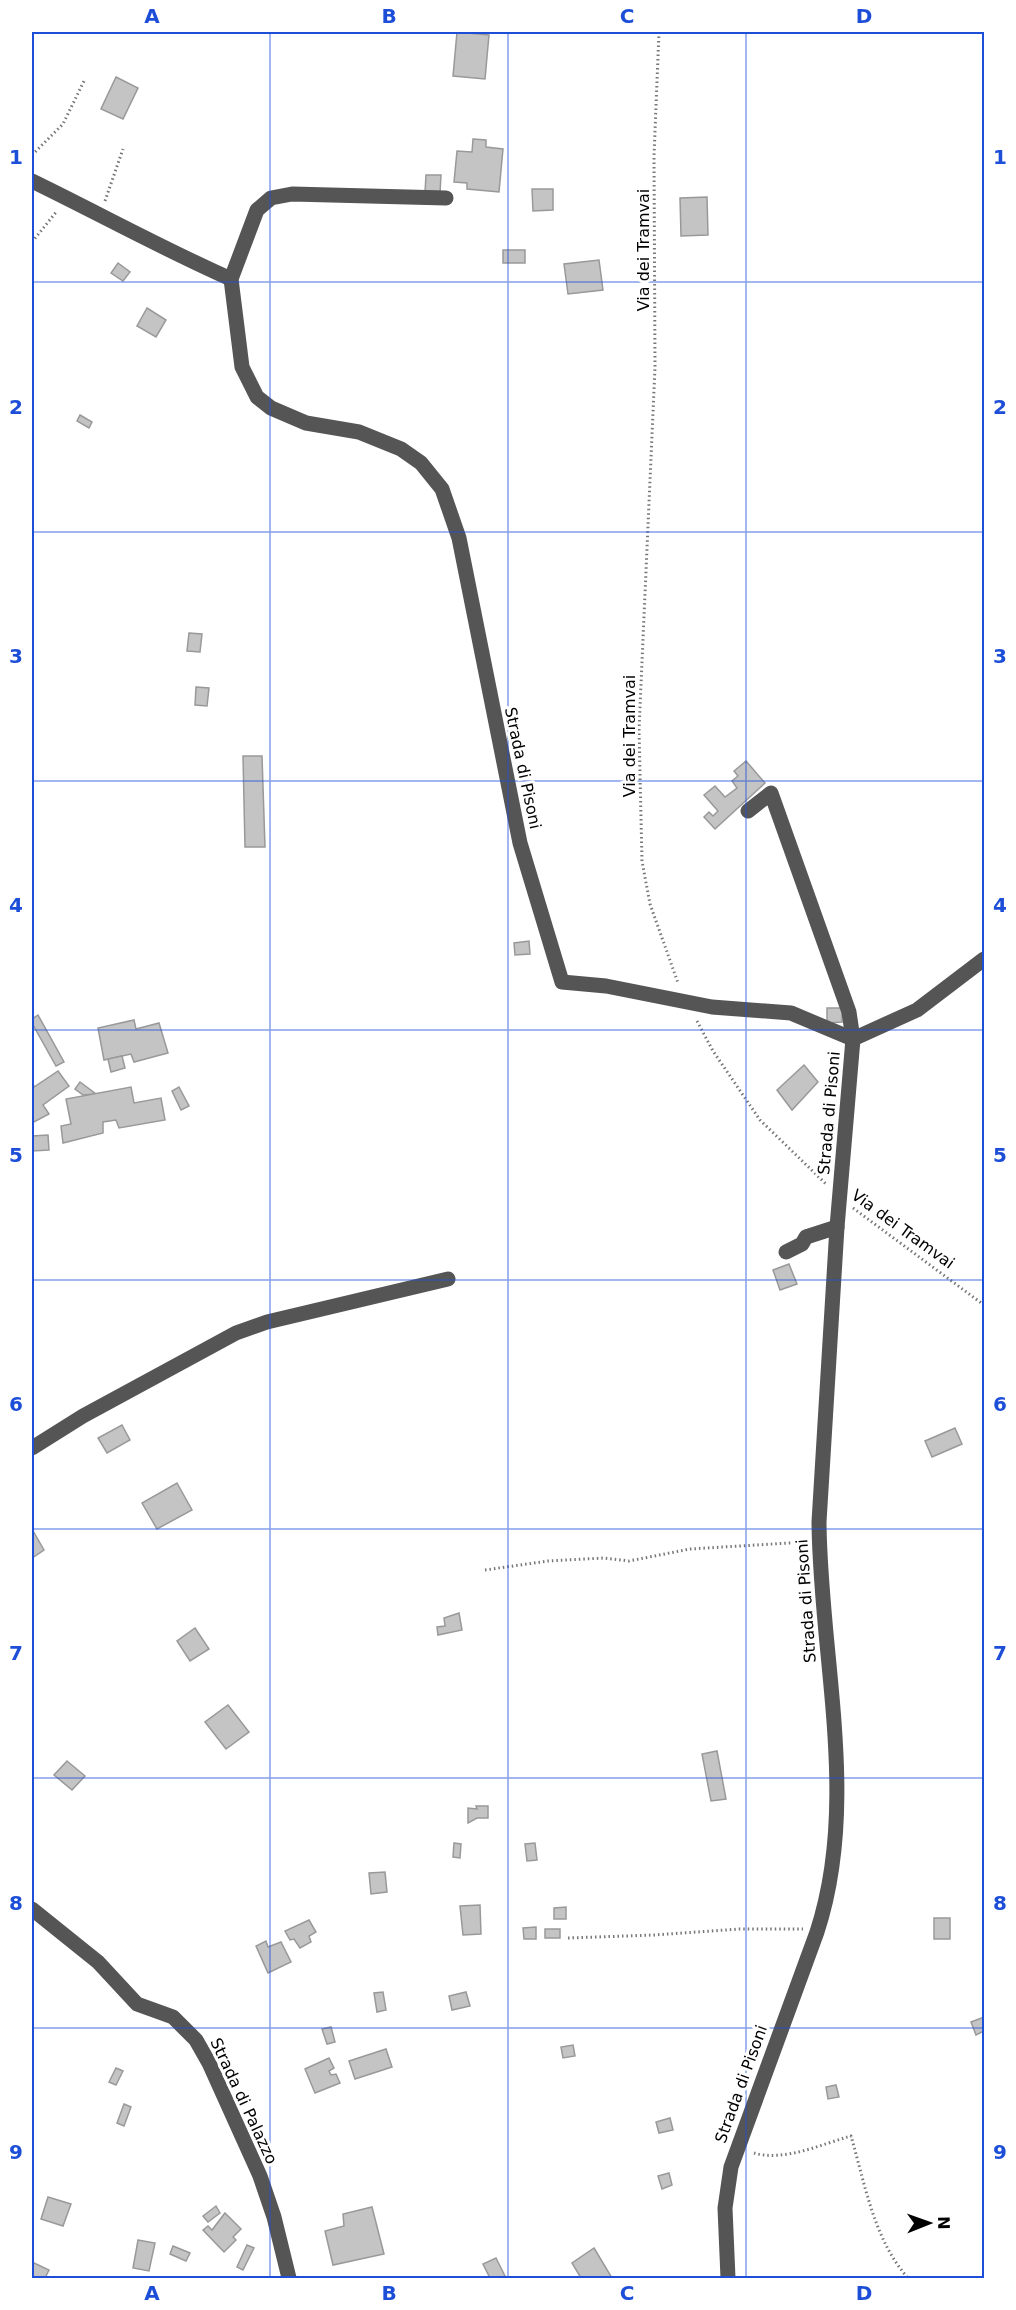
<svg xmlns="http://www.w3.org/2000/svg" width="1016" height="2310" font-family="'DejaVu Sans',sans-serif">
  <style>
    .building { fill: #c4c4c4; stroke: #999; stroke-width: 1.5 }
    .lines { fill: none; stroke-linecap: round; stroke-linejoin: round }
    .path { stroke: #777; stroke-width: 3; stroke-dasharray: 1.5 3; stroke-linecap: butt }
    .minor { stroke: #555; stroke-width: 15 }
    .grid { fill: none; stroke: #1d4ed8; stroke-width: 1.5; stroke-opacity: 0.55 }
    .labels { text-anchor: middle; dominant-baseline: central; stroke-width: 6; stroke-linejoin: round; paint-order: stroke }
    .street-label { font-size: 16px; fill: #000; stroke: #fff }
    .neatline { fill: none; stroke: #1d4ed8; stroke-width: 2 }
    .grid-label { font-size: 20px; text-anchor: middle; font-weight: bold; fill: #1d4ed8 }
  </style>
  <rect width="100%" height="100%" fill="#fff"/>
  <g class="building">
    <path d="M457,32L489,35L485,79L453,76Z"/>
    <path d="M116,77L138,88L123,119L101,109Z"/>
    <path d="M473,139L486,140V147L503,149L499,192L467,189V183L454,182L457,151L472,152Z"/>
    <path d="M426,175H441L440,193L425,192Z"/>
    <path d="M532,189H553V210L533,211Z"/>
    <path d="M707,197L708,235L681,236L680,198Z"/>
    <rect x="503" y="250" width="22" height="13"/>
    <path d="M599,260L603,290L568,294L564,264Z"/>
    <path d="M118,263L130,272L123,281L111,273Z"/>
    <path d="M147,308L166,320L156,337L137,326Z"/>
    <path d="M80,415L92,422L89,428L77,421Z"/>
    <path d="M189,633L202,634L200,652L187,651Z"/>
    <path d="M196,687L209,688L207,706L195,705Z"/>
    <path d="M243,756H262L265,847H245Z"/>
    <path d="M746,761L765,783L715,829L704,817L709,812L713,816L718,811L704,795L715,786L725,797L737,788L732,781L738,776L734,771Z"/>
    <path d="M529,941L530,954L515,955L514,943Z"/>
    <path d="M827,1008H842V1022L827,1023Z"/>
    <path d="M38,1015L64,1062L56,1066L32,1023V1019Z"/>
    <path d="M134,1020L136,1029L159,1023L168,1053L134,1062L131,1054L104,1060L98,1028Z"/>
    <path d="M122,1056L125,1068L111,1072L108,1059Z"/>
    <path d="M804,1065L818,1082L792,1110L777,1090Z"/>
    <path d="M58,1071L69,1086L43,1105L49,1114L32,1123V1079L34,1087Z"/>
    <path d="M80,1082L96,1094L83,1095L75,1089Z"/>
    <path d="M131,1087L134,1103L161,1098L165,1120L119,1128L116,1120L103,1122V1133L63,1143L61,1126L71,1124L66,1099Z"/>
    <path d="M179,1087L189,1106L181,1110L172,1091Z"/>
    <path d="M48,1135L49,1150L32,1151V1136Z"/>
    <path d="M789,1264L797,1284L780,1290L773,1270Z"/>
    <path d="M122,1425L130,1440L107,1453L98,1438Z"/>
    <path d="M955,1428L962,1444L932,1457L925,1441Z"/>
    <path d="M177,1483L192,1510L157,1529L142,1503Z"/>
    <path d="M32,1529L44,1550L32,1558Z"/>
    <path d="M459,1613L462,1630L438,1635L437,1627L445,1626L444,1618Z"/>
    <path d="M195,1628L209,1649L190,1661L177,1641Z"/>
    <path d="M228,1705L249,1732L226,1749L205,1722Z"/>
    <path d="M717,1751L726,1799L711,1801L702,1754Z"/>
    <path d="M67,1761L85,1776L72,1790L54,1775Z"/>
    <path d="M476,1806H488V1818H477L468,1823V1808L477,1809Z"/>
    <path d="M454,1843L461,1844L460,1858L453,1857Z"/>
    <path d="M535,1843L537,1860L527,1861L525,1844Z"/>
    <path d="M385,1872L387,1892L371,1894L369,1873Z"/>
    <path d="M480,1905L481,1934L463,1935L460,1906Z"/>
    <path d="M566,1907V1919H554V1908Z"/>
    <rect x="934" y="1918" width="16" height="21"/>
    <path d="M309,1920L316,1932L309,1936L311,1942L300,1948L294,1939L290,1940L285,1931Z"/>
    <path d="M536,1927V1939H524L523,1928Z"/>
    <rect x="545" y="1929" width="15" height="9"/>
    <path d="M266,1941L268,1947L281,1942L291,1962L268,1973L256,1946Z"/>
    <path d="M383,1992L386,2010L377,2012L374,1993Z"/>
    <path d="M466,1992L470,2006L452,2010L449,1996Z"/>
    <path d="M984,2017V2031L976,2035L971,2022Z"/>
    <path d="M331,2027L335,2042L327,2044L322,2029Z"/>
    <path d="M573,2045L575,2056L563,2058L561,2047Z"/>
    <path d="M386,2049L392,2067L355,2079L349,2061Z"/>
    <path d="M329,2058L334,2068L329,2071L331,2075L336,2074L340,2083L315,2093L305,2069Z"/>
    <path d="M116,2068L123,2071L116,2085L109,2082Z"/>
    <path d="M836,2085L839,2097L828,2099L826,2087Z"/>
    <path d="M124,2104L131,2107L124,2126L117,2123Z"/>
    <path d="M670,2118L673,2130L659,2133L656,2122Z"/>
    <path d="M669,2173L672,2185L662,2189L658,2176Z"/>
    <path d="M48,2197L71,2204L63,2226L41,2219Z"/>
    <path d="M216,2206L220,2213L208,2222L203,2216Z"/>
    <path d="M372,2207L384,2254L333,2265L325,2231L344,2226L343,2214Z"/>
    <path d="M225,2213L241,2229L233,2237L236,2240L224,2252L203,2230L208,2226L212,2230Z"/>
    <path d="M138,2240L155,2243L149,2271L133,2268Z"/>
    <path d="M247,2245L254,2248L243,2270L237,2267Z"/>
    <path d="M173,2246L190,2253L186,2261L170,2254Z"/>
    <path d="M594,2248L612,2278H581L572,2263Z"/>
    <path d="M496,2258L506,2278H490L483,2264Z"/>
    <path d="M32,2262L49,2270L45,2278H32Z"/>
  </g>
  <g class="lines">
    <g class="path">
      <path d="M659,32L654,156L655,367L639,730L642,861L650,904L678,983"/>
      <path d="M32,155L63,124L85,79"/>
      <path d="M105,201L123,149"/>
      <path d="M32,242L57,211"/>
      <path d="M697,1021L713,1051L760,1120L826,1184"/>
      <path d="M853,1208L984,1305"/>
      <path d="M485,1570L548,1561L604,1558L629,1561L690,1549L806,1542"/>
      <path d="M568,1938L654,1935L740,1929H803"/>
      <path d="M754,2153C784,2162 822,2144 851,2136C865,2184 874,2240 908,2278"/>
    </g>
    <g class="minor">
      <path d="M32,181C98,213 163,249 231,279"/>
      <path d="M446,198L292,194L271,198L257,210L231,279L242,367L257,397L271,408L306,423L359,432L401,449L421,463L442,489L459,538L520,843L562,982L606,986L712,1007L791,1013L853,1039"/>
      <path d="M853,1039L917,1010L984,959"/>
      <path d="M786,1252L802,1244L806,1237L837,1227"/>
      <path d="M32,1448L83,1416L236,1333L267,1322L448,1279"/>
      <path d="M32,1909L98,1962L137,2004L173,2017L196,2040L209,2063L260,2176L274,2217L289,2278"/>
      <path d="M728,2278L725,2208L731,2167L817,1932C860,1801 820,1657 819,1522L837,1227L853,1039L849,1012L771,793L748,811"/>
    </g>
  </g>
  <path class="grid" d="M270,32V2278M508,32V2278M746,32V2278M32,282H984M32,532H984M32,781H984M32,1030H984M32,1280H984M32,1529H984M32,1778H984M32,2028H984"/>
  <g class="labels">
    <g class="street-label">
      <text transform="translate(643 250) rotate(-90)">Via dei Tramvai</text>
      <text transform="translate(629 736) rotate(-90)">Via dei Tramvai</text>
      <text transform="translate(523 768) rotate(78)">Strada di Pisoni</text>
      <text transform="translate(829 1113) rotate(-85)">Strada di Pisoni</text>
      <text transform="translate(903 1229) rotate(36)">Via dei Tramvai</text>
      <text transform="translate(806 1601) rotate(-94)">Strada di Pisoni</text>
      <text transform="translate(741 2084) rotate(-70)">Strada di Pisoni</text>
      <text transform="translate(244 2101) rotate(65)">Strada di Palazzo</text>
    </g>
  </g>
  <rect width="1016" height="2310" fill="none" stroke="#ffffff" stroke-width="66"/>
  <g transform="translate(929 2223) rotate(89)" stroke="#ffffff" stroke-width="4.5" paint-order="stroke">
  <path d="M0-4.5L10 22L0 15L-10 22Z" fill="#000000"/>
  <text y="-9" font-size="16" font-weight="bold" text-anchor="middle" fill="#000000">N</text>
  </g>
  <rect x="33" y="33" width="950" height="2244" class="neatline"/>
  <g class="grid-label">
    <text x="152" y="23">A</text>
    <text x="389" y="23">B</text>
    <text x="627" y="23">C</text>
    <text x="864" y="23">D</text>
    <text x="16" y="164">1</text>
    <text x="1000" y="164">1</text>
    <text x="16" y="414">2</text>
    <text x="1000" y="414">2</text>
    <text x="16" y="663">3</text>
    <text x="1000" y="663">3</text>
    <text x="16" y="912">4</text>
    <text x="1000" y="912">4</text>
    <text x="16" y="1162">5</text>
    <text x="1000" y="1162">5</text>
    <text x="16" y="1411">6</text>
    <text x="1000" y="1411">6</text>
    <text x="16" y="1660">7</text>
    <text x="1000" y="1660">7</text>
    <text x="16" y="1910">8</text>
    <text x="1000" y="1910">8</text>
    <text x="16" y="2159">9</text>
    <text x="1000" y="2159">9</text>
    <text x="152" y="2300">A</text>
    <text x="389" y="2300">B</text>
    <text x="627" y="2300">C</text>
    <text x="864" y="2300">D</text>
  </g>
</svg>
